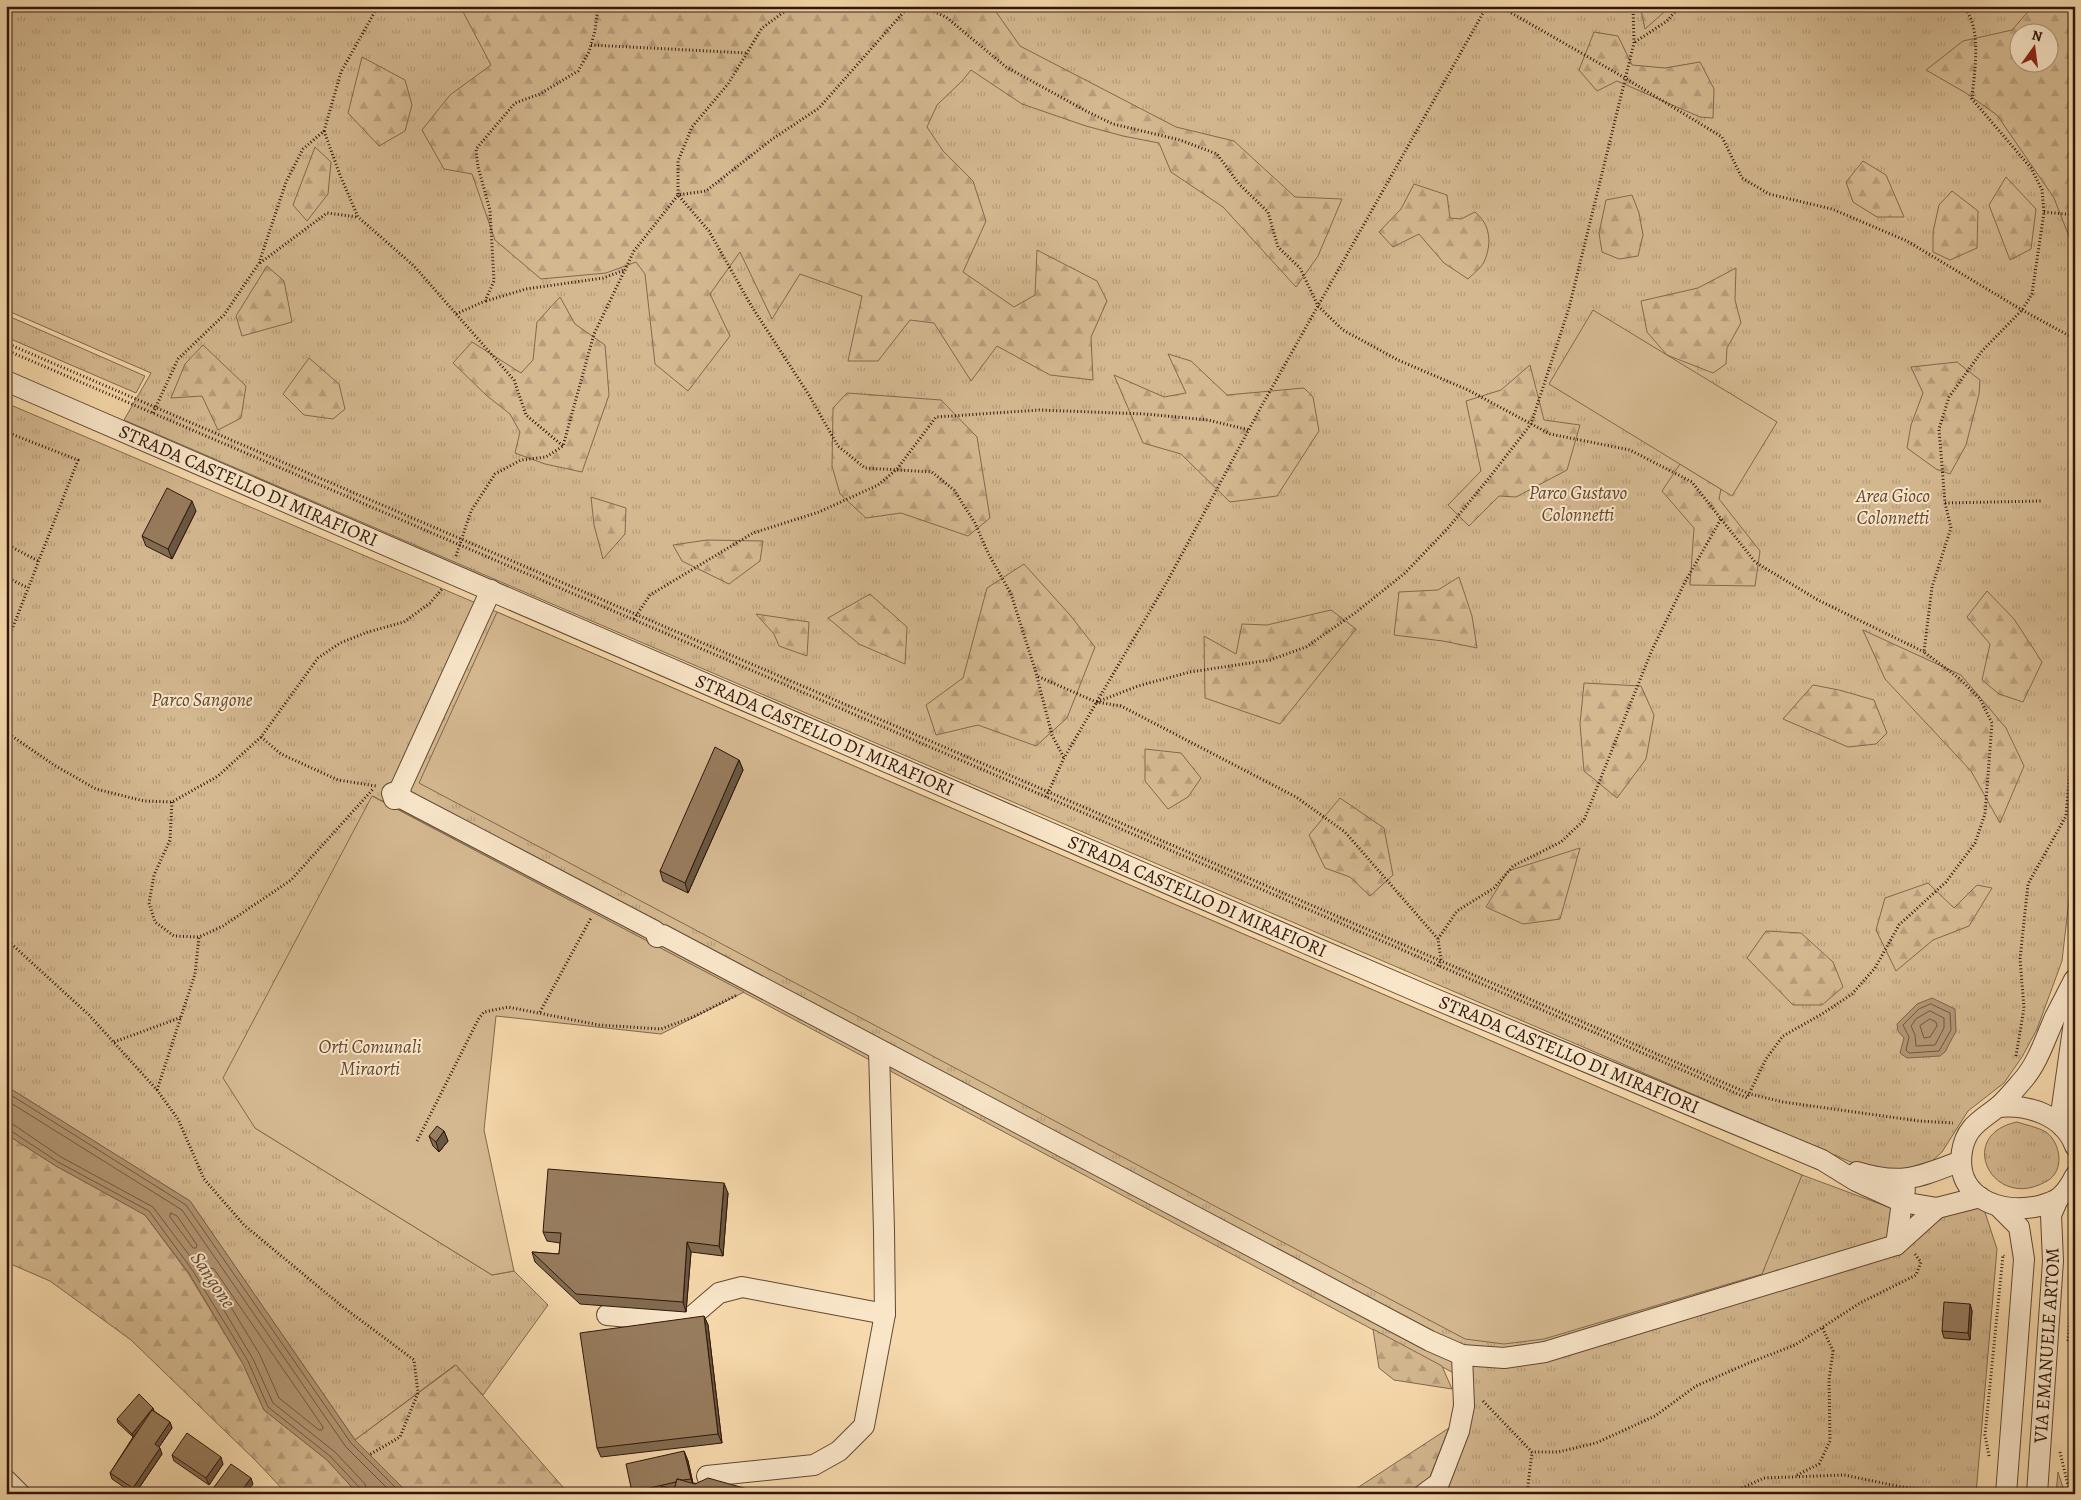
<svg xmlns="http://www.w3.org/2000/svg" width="2081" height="1500" font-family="Alegreya,serif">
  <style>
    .grass { fill: url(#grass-tufts); stroke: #82684d; fill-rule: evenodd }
    .forest { fill: url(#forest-firs); stroke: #82684d; fill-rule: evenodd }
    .garden { fill: #d4b890; stroke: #82684d }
    .water { fill: #b39775; stroke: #7f644a }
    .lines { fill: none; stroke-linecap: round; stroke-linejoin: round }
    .shore { stroke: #725740; stroke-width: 1 }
    .minor-casing { stroke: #624832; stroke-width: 22 }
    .path { stroke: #30170a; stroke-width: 3; stroke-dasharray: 1 2.5; stroke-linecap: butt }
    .minor { stroke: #f9e6c9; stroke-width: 20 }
    .wall { fill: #826b51; stroke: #30170a }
    .shaded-wall { fill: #6a5742; stroke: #30170a }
    .building { fill: #977c5e; stroke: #30170a }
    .labels { text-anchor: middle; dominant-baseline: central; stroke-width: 4; stroke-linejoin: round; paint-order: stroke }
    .street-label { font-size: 19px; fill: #30170a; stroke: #f9e6c9 }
    .park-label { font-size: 19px; font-style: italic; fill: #614732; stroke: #f9e6c9 }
    .water-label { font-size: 20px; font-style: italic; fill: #644a35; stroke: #f9e6c9 }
  </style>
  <defs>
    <pattern id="grass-tufts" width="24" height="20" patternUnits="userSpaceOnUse" patternTransform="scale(1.25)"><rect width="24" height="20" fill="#d4b890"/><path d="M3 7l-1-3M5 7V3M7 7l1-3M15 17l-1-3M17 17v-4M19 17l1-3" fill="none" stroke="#b69d7b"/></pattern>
    <pattern id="forest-firs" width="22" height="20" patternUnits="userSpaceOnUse" patternTransform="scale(1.25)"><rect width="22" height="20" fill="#d4b890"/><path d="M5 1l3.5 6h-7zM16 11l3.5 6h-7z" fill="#b69d7b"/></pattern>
  </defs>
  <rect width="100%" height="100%" fill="#f6d9ac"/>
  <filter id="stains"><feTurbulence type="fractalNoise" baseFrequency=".004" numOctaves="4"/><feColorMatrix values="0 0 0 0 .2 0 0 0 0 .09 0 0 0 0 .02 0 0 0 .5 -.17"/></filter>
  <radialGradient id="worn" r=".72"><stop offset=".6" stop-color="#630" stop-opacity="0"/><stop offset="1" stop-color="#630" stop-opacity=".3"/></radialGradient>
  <g class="grass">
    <path d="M6,6H2075V848L2062,961L2037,1029L2022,1057L2004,1083L1968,1111L1942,1152L1931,1162L1902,1172L1853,1163L124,420L151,373L6,310ZM2018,32H2048V62H2018Z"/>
    <path d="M6,315L145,376L136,393L6,337Z"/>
    <path d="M6,403L497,612L1802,1175L1902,1212L1980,1197L1997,1249L1976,1494H1437L1463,1378L741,991L373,796L255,1128L492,1275L514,1271L548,1305L483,1395L455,1365L355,1440L190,1201L6,1086Z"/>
    <path d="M2017,1122C2026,1125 2037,1127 2046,1132C2061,1143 2065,1171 2047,1181C1993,1213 1954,1135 2017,1122Z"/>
  </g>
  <g class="forest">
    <path d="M460,6H992L1020,46L1176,127L1234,141L1295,197L1342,199L1318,256L1296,287L1223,207L1171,172L1159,143L1123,136L1086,126L1022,104L971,70L962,81L937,105L927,127L943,151L973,181L986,221L963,272L1014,307L1035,295L1037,250L1097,281L1107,301L1091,337L1093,380L1050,375L997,346L971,381L934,323L910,320L878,361H848L862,296L800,274L772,319L740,252L710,294L730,336L688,391L655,364L645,274L636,262L606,273L541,279L495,240L472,174L444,169L422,130L450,95L491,65Z"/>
    <path d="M1640,6H1671L1645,29Z"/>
    <path d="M2033,6H2075V232L2070,239L2054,198L1997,115L1966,93L1926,70L1963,41L2012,30ZM2018,32H2048V62H2018Z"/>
    <path d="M1594,32L1618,36L1632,65L1665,68L1700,62L1714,89L1713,118L1700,117L1617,81L1597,91L1579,70Z"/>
    <path d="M362,57L405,80L412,105L405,131L379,146L348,113Z"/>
    <path d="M315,147L331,162L328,194L307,221L293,205Z"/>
    <path d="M1863,161L1886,175L1904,217H1877L1853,202L1846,182Z"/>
    <path d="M2006,177L2036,209L2031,249L2010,260L1989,205Z"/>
    <path d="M1414,184L1447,195L1450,218L1461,219L1475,212C1491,225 1492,244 1484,262C1481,268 1473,274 1468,279L1444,263L1419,234L1393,247L1379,232L1401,209Z"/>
    <path d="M1952,191L1978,211L1977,248L1950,260L1933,252V232L1939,205Z"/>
    <path d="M1632,195L1639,213L1643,235L1638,256L1619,259L1602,252L1599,233L1606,200Z"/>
    <path d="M267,266L284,281L292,322L242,336L236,316Z"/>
    <path d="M1736,268L1735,300L1741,323L1727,348L1726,364L1713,373L1667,355L1647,332L1641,301L1698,288Z"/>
    <path d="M560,297L575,324L605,345L609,395L582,472L545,464L515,453L520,432L510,414L486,395L453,363L472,342L521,373L533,360L537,322Z"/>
    <path d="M203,345L246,386L241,418L218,430L202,396L171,398L185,364Z"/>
    <path d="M1168,354L1191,361L1227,395L1304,388L1313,397L1319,431L1277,496L1230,502L1181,454L1143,443L1114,375L1164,397L1186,393Z"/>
    <path d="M309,358L339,384L345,409L333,419L304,415L283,394Z"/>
    <path d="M1957,362L1980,380L1979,394L1966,445L1950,474L1936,469L1907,448L1911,425L1923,393L1911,367Z"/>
    <path d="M1530,365L1544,420L1580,425L1567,470L1516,497L1499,496L1469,526L1448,505L1481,471L1466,401L1501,390Z"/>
    <path d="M847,393L941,400L977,437L990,518L968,536L901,513L866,518L840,494L832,466L833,408Z"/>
    <path d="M1680,464L1721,489L1719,499L1760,551L1755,586L1690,585L1694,528L1662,491Z"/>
    <path d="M591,497L626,508L625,534L603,559L594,525Z"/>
    <path d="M707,540L763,541L760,561L729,584L682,561L673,545Z"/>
    <path d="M1024,564L1070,615L1095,647L1067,718L1036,746L978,725L936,735L926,705L963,678L987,588Z"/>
    <path d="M1459,577L1472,616L1477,648L1443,641L1394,635L1399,592L1438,590Z"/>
    <path d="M1987,591L2014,619L2042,662L2023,702L1999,694L1982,680L1990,644L1967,617Z"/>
    <path d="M870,594L907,627L905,664L859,644L828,618Z"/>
    <path d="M1331,610L1356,629L1280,724L1205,698L1204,636L1236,654L1242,624L1267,625Z"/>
    <path d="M756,614L809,622L807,656L779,646L774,634Z"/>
    <path d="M1863,630L1961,675L2006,728L2024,766L2000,823L1971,771L1885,679Z"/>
    <path d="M1584,683L1641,686L1654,715L1646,759L1617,798L1584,771L1580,724Z"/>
    <path d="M1813,685L1839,690L1874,700L1887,733L1876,744L1848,747L1783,719Z"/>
    <path d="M1145,749L1181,753L1201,778L1188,797L1168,809L1145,781Z"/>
    <path d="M1340,798L1384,828L1393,875L1370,896L1350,877L1325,868L1309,835Z"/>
    <path d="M1580,848L1560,919L1523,924L1486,907L1508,871Z"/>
    <path d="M1928,883L1954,908L1977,885L1992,888L1969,926L1933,940L1896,971L1876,930L1885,898Z"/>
    <path d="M1766,931L1801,933L1833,962L1843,987L1822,1005H1793L1747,958Z"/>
    <path d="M6,1134L56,1166L145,1215L188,1273L243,1364L264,1410L327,1460L358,1494H287L257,1462L131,1340L50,1281L6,1262Z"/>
    <path d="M1373,1329L1442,1366L1452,1389L1394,1380L1379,1368Z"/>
    <path d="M456,1365L569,1494H409L355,1440Z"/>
    <path d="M1449,1428L1429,1480L1415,1494H1348Z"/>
    <path d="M2058,1472L2065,1494H2056Z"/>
  </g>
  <g class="garden">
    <path d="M1593,310L1777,422L1732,496L1549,384Z"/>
    <path d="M497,612L1802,1175L1762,1274L1544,1339L1504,1344L1465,1339L419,783Z"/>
    <path d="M372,796L744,992L661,1034L496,1016L484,1130L514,1271L492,1275L255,1128L223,1078Z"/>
    <path d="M2075,1395V1474L2070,1453Z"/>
  </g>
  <g class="water">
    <path d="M1932,998L1955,1009L1956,1031L1945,1052L1940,1056L1907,1058L1900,1053L1904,1038L1898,1031L1897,1024L1917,1004Z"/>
    <path d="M6,1086L190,1201L355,1440L409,1494H358L327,1460L264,1410L243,1364L189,1273L145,1215L56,1166L6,1134Z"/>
  </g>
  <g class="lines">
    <g class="shore">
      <path d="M1931,1004L1950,1013L1951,1030L1939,1051L1909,1053L1906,1050L1909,1037L1903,1025L1919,1009Z"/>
      <path d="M1930,1011L1944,1018V1028L1935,1045L1916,1046L1915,1035L1911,1026L1916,1019Z"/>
      <path d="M1930,1019L1936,1022L1937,1026L1930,1037L1924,1038L1920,1026Z"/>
      <path d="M6,1092L186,1205L351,1443L402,1494"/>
      <path d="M6,1100L182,1210L346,1447L393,1494"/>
      <path d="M6,1124L14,1125L61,1157L153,1207L198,1267L253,1359L273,1403L335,1452L365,1484L367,1494"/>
      <path d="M6,1130L11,1131L58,1162L149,1211L193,1271L248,1361L268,1407L330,1456L360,1488L361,1494"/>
      <path d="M171,1213L177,1216L197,1245L196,1248H193L170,1217Z"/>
      <path d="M210,1268L214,1269L323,1427L322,1430H319L279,1398L260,1355L209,1271Z"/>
    </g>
    <defs>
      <g id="minor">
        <path id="s1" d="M6,381L1423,994L1822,1160L1856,1181L1902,1202L1937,1208L1980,1197"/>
        <path d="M399,791L491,590"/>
        <path d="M401,798V794L399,791L392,793L394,799L401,798L655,931L657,937L663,935L1430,1341L1462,1355L1504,1358L1545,1352L1896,1245L1937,1208"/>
        <path d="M2074,980C2068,992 2061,1005 2055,1017C2045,1039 2038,1063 2022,1081C2015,1089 2007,1099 1999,1106C1982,1120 1966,1126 1962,1151C1954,1198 2001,1215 2039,1206C2046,1204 2054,1202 2060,1197C2067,1191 2071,1184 2075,1176"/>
        <path d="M1998,1107C2027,1104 2064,1115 2075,1146"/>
        <path d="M2063,1127L2062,1107L2074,1022V985"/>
        <path d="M1857,1172C1902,1186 1919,1177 1961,1161"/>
        <path d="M1998,1206L2019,1227L2024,1259L2006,1494"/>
        <path d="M1896,1245L1902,1202L1905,1190"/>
        <path d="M607,1315L673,1321L691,1317L719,1293L742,1287L885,1314"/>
        <path d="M707,1476L814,1465L839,1451L864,1426L885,1314L884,1230L879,1050"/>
        <path d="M6,1480L20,1494"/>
        <path d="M1424,1494L1439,1483L1459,1431L1464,1406L1462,1355"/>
        <path id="s2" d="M2037,1494L2053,1261L2051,1215L2058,1199"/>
      </g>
    </defs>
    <use href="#minor" class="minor-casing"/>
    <g class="path">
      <path d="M792,6L762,28L728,84L692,127L678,161V195L709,231L752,307L809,395L838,446L865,468L932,472L954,490L975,523L988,553L1011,594L1037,676L1096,702L1121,706L1296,797L1345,832L1438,939"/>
      <path d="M921,6L946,17L1006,67L1088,112L1113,124L1180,140L1217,154L1239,184L1268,212L1278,247L1300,268L1318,306L1343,330L1398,360L1468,390L1550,434L1630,450L1692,482L1755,562L1818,600L1924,652"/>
      <path d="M1499,6L1625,78L1722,137L1742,178L1769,194L1832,209L1907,241L2022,310L2075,339"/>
      <path d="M1635,42L1667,21L1680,6"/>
      <path d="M591,45L747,53"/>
      <path d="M324,131L340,175L358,217L414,266L514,380L526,415L563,446"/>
      <path d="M2044,212L2075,215"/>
      <path d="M260,263L327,213L358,217"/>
      <path d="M486,301L526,289L603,278L625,270"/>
      <path d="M456,314L485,301L494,281L490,210L478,167L476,149L515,103L540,94L578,71L589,52L595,31L598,6"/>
      <path d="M6,343L1750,1094L1783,1102L1919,1121L1953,1123"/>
      <path d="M6,350L1747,1098L1766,1059L1783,1036L1822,1014L1852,994L1875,968L1899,925L1946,882L1975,843L1985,814L1992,723L1980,699L1960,679L1924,652L1932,587L1951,528L1945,503L1939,429L1949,397L1982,351L2022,310L2032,294L2044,212L2042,190L2031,168L1972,99C1974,72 1983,28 1963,6"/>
      <path d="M153,413L178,359L224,315L259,263L286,182L303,149L324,131L341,72L378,6"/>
      <path d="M6,432L78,460L6,645"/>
      <path d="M1945,503L2042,501"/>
      <path d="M6,544L38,561"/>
      <path d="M456,556L471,511L495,474L521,460L546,457L563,446L594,334L634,251L678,195L706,191L771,140L819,108L909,6"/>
      <path d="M6,577L28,588"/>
      <path d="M634,619L650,595L753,533L819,512L878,485L897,469L936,417L1039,410L1145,414L1208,420L1249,430"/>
      <path d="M1037,677L1052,735L1064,758"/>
      <path d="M1097,702L1138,686L1190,672L1270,660L1306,647L1355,613L1405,573L1448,528L1489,478L1531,424L1569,308L1634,43L1633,6"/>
      <path d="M6,732L54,765L96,789L144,801L172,802L218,776L261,737L318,658L340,643L368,632L404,622L430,603L442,589"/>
      <path d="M261,737L281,754L338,780L376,786"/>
      <path d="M1046,797L1064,758L1168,580L1261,407L1487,6"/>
      <path d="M172,802L170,840L154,875L149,903L155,922L174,936L199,937L223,926L291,880L374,788"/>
      <path d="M6,939L89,1015L157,1090L178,1119L204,1179L244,1225L343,1307L414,1360L418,1393L400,1437L369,1455"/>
      <path d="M1438,966L1441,960L1438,939L1457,911L1494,888L1513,866L1561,842L1584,820L1651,652L1685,582L1721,519"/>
      <path d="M540,1012L591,918"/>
      <path d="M114,1042L182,1017"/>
      <path d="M2016,1056L2024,1008L2020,959L2028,884L2066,816L2075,710"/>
      <path d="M157,1090L195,974L199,937"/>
      <path d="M417,1141L479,1018L484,1012L508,1007L599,1025L661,1029L693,1017L737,995"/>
      <path d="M2068,1341L2075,1262"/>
      <path d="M1483,1401L1532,1452H1558L1596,1443L1655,1416L1696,1386L1751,1362L1795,1345L1860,1303L1916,1275L1921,1262L1914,1253"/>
      <path d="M2060,1452L2070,1494"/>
      <path d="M1989,1456L1985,1435L2003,1255L2004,1256"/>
      <path d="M1797,1475L1819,1464L1830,1441L1829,1380L1833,1351L1822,1327"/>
      <path d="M1527,1494L1532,1452"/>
      <path d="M1729,1494L1764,1478L1844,1475L1902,1487L1954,1493L1988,1489"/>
    </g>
    <use href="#minor" class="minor"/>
  </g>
  <g class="wall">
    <path d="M196,511L172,559L146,546L142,536Z"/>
    <path d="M739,760L743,770L688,893L663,881L660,871Z"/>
    <path d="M444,1131L448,1141L439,1152L433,1146L429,1136Z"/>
    <path d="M728,1193L723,1256L691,1252L686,1312L580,1304L535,1262L532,1252L559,1254L560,1243L547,1241L543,1232Z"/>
    <path d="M1970,1304L1972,1311L1970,1340L1944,1338L1942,1331Z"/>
    <path d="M704,1316L708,1325L722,1443L601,1457L597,1448Z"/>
    <path d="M154,1411L170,1422L172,1428L159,1447L162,1454L135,1494H134L112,1479L110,1473L133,1437L118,1423L117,1419Z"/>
    <path d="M684,1451L688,1461L693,1483L751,1490L752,1494H632V1492Z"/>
    <path d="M172,1455L223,1464L209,1485L174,1461Z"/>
  </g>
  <g class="shaded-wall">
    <path d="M192,501L196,511L172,559L168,549Z"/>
    <path d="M739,760L743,770L688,893L685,883Z"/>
    <path d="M444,1131L448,1141L439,1152L436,1142Z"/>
    <path d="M724,1183L728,1193L723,1256L719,1246Z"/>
    <path d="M687,1242L691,1252L686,1312L683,1302Z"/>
    <path d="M1970,1304L1972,1311L1970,1340L1968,1333Z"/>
    <path d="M704,1316L708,1325L722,1443L718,1434Z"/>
    <path d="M153,1408L154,1411L133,1437L132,1434Z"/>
    <path d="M170,1422L172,1428L157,1450L155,1444Z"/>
    <path d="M160,1448L162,1454L135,1494L133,1488Z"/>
    <path d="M684,1451L688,1461L694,1489L691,1479Z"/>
    <path d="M221,1457L223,1464L209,1485L206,1478Z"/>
    <path d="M251,1478L253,1484L246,1494H239Z"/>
  </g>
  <g class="building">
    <path d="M167,488L192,501L168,549L142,536Z"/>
    <path d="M715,747L739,760L685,883L660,871Z"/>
    <path d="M437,1126L444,1131L436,1142L429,1136Z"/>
    <path d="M548,1169L724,1183L719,1246L687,1242L683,1302L576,1294L532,1252L559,1254L561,1233L543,1232Z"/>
    <path d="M1944,1302L1970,1304L1968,1333L1942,1331Z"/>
    <path d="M704,1316L718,1434L597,1448L580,1333Z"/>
    <path d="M139,1394L153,1408L132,1434L117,1419Z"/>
    <path d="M152,1410L170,1422L155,1444L160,1448L133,1488L110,1473Z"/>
    <path d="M187,1433L221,1457L206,1478L172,1455Z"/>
    <path d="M684,1451L691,1479L683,1480L677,1479L676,1482L632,1492L626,1464Z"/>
    <path d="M231,1464L251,1478L239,1494H209Z"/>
    <path d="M708,1478L751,1490L750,1494H660L662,1486L674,1490L677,1479L695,1484Z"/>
    <path d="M801,1488L802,1494H778Z"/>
  </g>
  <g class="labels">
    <g class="street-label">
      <text stroke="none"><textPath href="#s1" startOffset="264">STRADA CASTELLO DI MIRAFIORI</textPath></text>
      <text stroke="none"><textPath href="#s1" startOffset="892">STRADA CASTELLO DI MIRAFIORI</textPath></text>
      <text stroke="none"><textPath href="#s1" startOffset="1298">STRADA CASTELLO DI MIRAFIORI</textPath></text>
      <text stroke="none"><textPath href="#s1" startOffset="1702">STRADA CASTELLO DI MIRAFIORI</textPath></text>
      <text stroke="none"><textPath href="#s2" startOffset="149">VIA EMANUELE ARTOM</textPath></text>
    </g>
    <g class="park-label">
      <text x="1578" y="493">Parco Gustavo<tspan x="1578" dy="22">Colonnetti</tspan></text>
      <text x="1893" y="496">Area Gioco<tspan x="1893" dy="22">Colonnetti</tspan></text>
      <text x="202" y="700">Parco Sangone</text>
      <text x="370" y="1047">Orti Comunali<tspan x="370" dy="22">Miraorti</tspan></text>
    </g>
    <g class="water-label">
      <text transform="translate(213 1280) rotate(56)">Sangone</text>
    </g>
  </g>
  <rect width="2081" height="1500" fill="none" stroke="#f6d9ac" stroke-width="25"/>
  <rect x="8" y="8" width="2066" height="1485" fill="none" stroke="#30170a" stroke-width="2.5"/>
  <rect x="12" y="12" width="2056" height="1475" fill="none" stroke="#30170a"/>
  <g transform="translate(2034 48) rotate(14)"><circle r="24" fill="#f9e6c9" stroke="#a9937d"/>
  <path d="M0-4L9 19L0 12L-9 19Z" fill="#8f2418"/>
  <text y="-8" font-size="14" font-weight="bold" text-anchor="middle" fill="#30170a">N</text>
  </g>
  <rect width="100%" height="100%" filter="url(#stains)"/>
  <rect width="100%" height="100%" fill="url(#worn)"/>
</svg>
